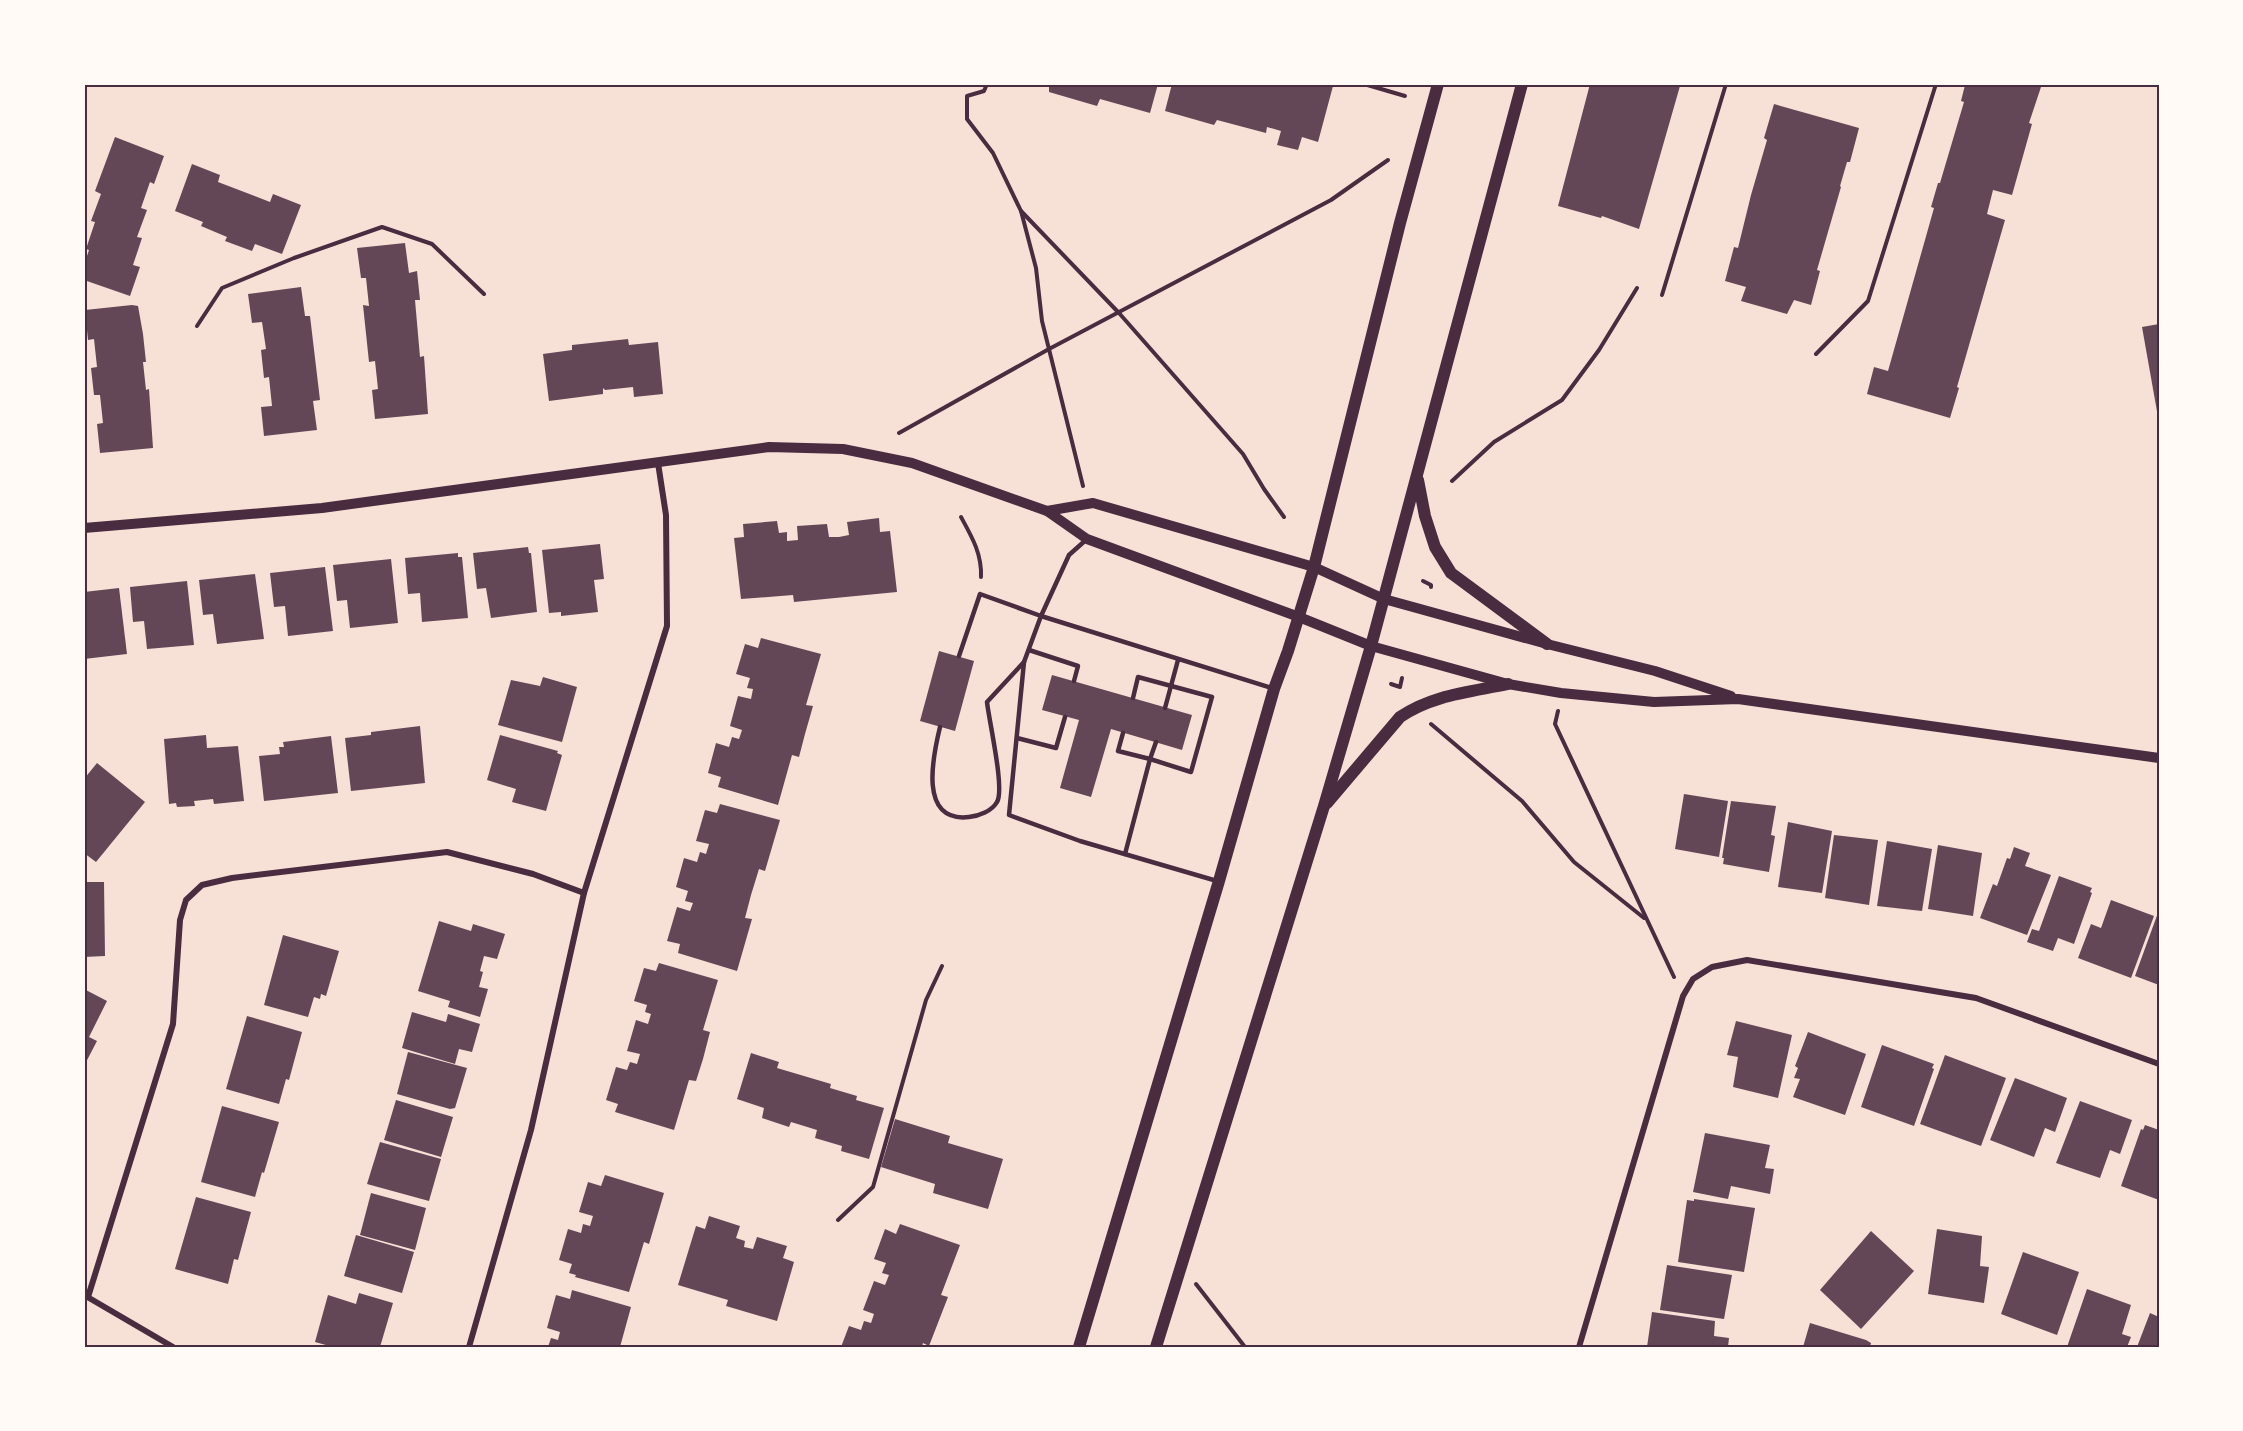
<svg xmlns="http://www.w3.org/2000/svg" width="2243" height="1431" font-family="'Work Sans',sans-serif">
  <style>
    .building { fill: #644757 }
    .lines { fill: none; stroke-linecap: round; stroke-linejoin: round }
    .path { stroke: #4a2c40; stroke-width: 4 }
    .service { stroke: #4a2c40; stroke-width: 4.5 }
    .minor { stroke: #4a2c40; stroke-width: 6 }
    .tertiary { stroke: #4a2c40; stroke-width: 10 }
    .secondary { stroke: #4a2c40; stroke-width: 12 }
    .neatline { fill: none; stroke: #4a2c40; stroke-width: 2 }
  </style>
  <rect width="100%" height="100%" fill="#f7e1d7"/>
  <g class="building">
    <path d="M1040,84H1158L1150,113L1100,99L1097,106L1049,92V87Z"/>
    <path d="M1172,84H1326L1333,86L1318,142L1302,137L1298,150L1277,145L1281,131L1267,127L1266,133L1217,120L1214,125L1165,111Z"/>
    <path d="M1590,84H1679L1680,86L1639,229L1602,216L1601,218L1558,206Z"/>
    <path d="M2042,84L2029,123L2032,124L2012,195L1993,190L1987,214L2005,220L1957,387L1959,388L1950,418L1867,394L1874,367L1888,371L1934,208L1931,207L1938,183H1940L1964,102L1961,101L1965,85Z"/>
    <path d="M1774,104L1859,128L1850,162H1847L1840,186L1841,187L1817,270L1820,271L1811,305L1794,300L1787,314L1741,301L1746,287L1725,281L1734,247L1738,248L1751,195L1767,140L1764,138Z"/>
    <path d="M115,137L164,156L154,184L150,182L141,208L147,210L137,237L142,238L133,265L140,267L130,296L84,280V265L89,250L86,249L95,222L91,221L101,194L95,191Z"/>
    <path d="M192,164L220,175L218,182L270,202L273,194L301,205L282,254L255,244L252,251L225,241L227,237L201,226L203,222L175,211Z"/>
    <path d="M405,243L409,273L417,271L420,300H415L420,357L424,356L428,414L375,419L372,390L378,389L375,361L369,362L363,305L369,306L366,278H361L357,248Z"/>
    <path d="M301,287L305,316H310L320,400L313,401L317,430L264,436L261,407L272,406L269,377L264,378L261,350L266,349L262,322L252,323L248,294Z"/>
    <path d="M132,305L138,306L143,334L146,362H143L146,390L149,389L153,448L100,453L97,424L103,423L100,395H94L91,368L97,367L94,339L88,340L85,310Z"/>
    <path d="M2159,324V416L2158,417L2142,327Z"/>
    <path d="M628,339L629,345L658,342L663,394L634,397L633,387L605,390L603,388V394L549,401L543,354L572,350V345Z"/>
    <path d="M879,518L880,532L890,531L897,592L794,602L793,595L741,599L734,538L744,537L743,524L777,521L779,533L787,532V541L798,540L797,526L827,524L829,537H839L849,535L847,522Z"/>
    <path d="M600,544L604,579L594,580L598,612L561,616V612L549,613L542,550Z"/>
    <path d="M528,547L529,553H531L537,612L491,618L486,588L477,589L473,553Z"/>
    <path d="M458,553V557H462L468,618L422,622L420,593L408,594L405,558Z"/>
    <path d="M391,559L398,623L350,628L347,600L337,601L333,565Z"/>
    <path d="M325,567L333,631L288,636L285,606L274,607L270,573Z"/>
    <path d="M255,574L264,639L217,644L213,614L203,615L199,580Z"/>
    <path d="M187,581L194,645L147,649L144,621L133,622L130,587Z"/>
    <path d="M119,588L127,654L84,659V592Z"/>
    <path d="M761,638L821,654L806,705L813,706L805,734L799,757L792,755L778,805L718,787L721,777L708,773L716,743L729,747L732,737L739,739L742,730L730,726L738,696L751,699L753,689L747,688L750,678L736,674L745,644L758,648Z"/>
    <path d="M939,651L974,661L955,731L920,721Z"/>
    <path d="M1052,675L1192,715L1182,750L1111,729L1091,797L1060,788L1079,720L1042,710Z"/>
    <path d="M543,677L577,687L562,742L498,725L511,680L540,686Z"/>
    <path d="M420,726L425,783L351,791L345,738L371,735V732Z"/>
    <path d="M206,735L207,748L238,746L244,801L214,804L213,799L194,801L195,806L177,807L176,803L169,804L164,739Z"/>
    <path d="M500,735L558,751L557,753L562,755L546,811L512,802L516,789L487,780Z"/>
    <path d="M331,736L338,793L264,801L259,756L280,754L279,747H284L283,742Z"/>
    <path d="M97,763L145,802L96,862L84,853V779Z"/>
    <path d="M1684,794L1728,801L1719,857L1675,849Z"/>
    <path d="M1731,801L1776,806L1771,835L1775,836L1769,872L1723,864L1724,858H1722Z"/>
    <path d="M720,804L780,820L765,871L759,869L751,895L745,918L752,919L737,971L678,953L680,944L667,941L677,907L690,911L693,903L685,901L688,891L676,887L684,858L697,862L700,852L706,854L709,844L696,841L705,810L717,813Z"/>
    <path d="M1788,822L1832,831L1822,893L1778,887Z"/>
    <path d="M1834,835L1878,840L1869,905L1825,898Z"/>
    <path d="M1887,841L1932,849L1922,911L1877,906Z"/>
    <path d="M1938,845L1982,853L1973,916L1928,909Z"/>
    <path d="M2014,847L2030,853L2025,866L2051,875L2027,935L1980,918L1993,884L1997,886L2007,858L2010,859Z"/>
    <path d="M2059,876L2092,888L2090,892L2092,893L2074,944L2058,938L2053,951L2027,942L2032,929L2039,931Z"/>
    <path d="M84,882H104L105,956L84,957Z"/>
    <path d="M2111,900L2154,916L2131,978L2078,958L2091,924L2101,928Z"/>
    <path d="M2159,910V985L2135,976Z"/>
    <path d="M439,921L471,931L473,924L505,934L497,959L484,956L480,971L483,972L479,987L488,989L480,1017L448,1007L450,1001L418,991Z"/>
    <path d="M283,935L339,951L326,996L321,994L320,999L314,997L308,1017L264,1005Z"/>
    <path d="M659,963L718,980L703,1030L710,1032L703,1059L696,1081L689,1080L674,1130L615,1112L618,1104L606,1100L616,1067L627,1070L630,1062L637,1064L640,1054L627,1051L636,1020L648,1024L651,1014L645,1012L647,1005L634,1001L644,968L656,971Z"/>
    <path d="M84,989L107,1001L89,1037L97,1041L84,1066Z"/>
    <path d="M412,1012L446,1022L448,1014L480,1024L472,1052L459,1049L455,1064L402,1048Z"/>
    <path d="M247,1016L302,1032L289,1080L286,1079L279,1104L226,1089Z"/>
    <path d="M1736,1021L1792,1035L1778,1098L1733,1087L1738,1057L1727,1055Z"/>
    <path d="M1808,1032L1866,1054L1845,1115L1793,1097L1800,1079L1794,1078L1798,1068L1795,1066Z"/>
    <path d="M1882,1045L1934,1064L1932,1068L1934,1069L1914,1126L1861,1107Z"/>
    <path d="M408,1052L467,1068L455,1108L450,1109L397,1094Z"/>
    <path d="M751,1053L779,1062L777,1068L831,1084L830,1088L857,1096L856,1100L884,1108L869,1159L841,1151L842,1146L815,1138L817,1130L791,1122L789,1127L762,1118L764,1108L737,1099Z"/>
    <path d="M1945,1055L2006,1078L1981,1146L1920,1124Z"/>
    <path d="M2015,1078L2067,1098L2055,1132L2045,1128L2034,1157L1990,1140Z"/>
    <path d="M396,1100L453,1117L441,1157L384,1140Z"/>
    <path d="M2080,1101L2132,1120L2120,1154L2110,1150L2100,1178L2056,1163Z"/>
    <path d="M222,1106L279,1122L264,1173L262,1172L255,1197L201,1182Z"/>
    <path d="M895,1119L950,1136L948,1143L1003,1159L988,1209L933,1193L935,1184L881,1167Z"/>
    <path d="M2145,1125L2159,1130V1200L2121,1186L2141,1129L2143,1130Z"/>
    <path d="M1705,1133L1770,1145L1765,1168L1774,1169L1770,1194L1731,1186L1728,1199L1693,1192Z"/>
    <path d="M380,1142L441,1159L429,1201L367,1184Z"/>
    <path d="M605,1175L664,1193L649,1244L644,1242L629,1292L575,1277L576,1275L569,1273L572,1264L559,1260L568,1229L581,1233L583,1224L590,1226L593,1216L579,1212L588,1182L601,1186Z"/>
    <path d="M371,1193L426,1208L415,1250L360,1235Z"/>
    <path d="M196,1197L251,1212L238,1260L234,1259L228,1284L175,1269Z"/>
    <path d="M1694,1199L1755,1208L1744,1272L1678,1262L1687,1200L1694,1201Z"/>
    <path d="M709,1216L740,1226L736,1238L745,1241L744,1247L753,1249L757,1237L787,1246L783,1258L794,1262L777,1321L726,1306L728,1300L678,1285L696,1226L705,1229Z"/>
    <path d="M900,1224L960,1245L941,1295L948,1297L929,1346L923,1343L922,1347H841L849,1326L861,1330L864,1321L871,1323L874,1314L863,1310L874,1281L885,1285L889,1275L882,1273L886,1263L874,1259L885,1229L896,1234Z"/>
    <path d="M1937,1229L1982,1236L1980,1266L1989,1267L1984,1303L1928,1294Z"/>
    <path d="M1871,1231L1914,1271L1861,1329L1820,1290Z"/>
    <path d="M356,1235L414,1252L402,1293L344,1276Z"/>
    <path d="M2023,1252L2079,1272L2057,1335L2001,1314Z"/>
    <path d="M1667,1265L1732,1275L1724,1319L1660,1310Z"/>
    <path d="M2087,1289L2131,1305L2122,1334L2131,1337L2127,1347H2067Z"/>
    <path d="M572,1290L631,1307L620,1347H548L551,1338L558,1340L560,1332L547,1328L556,1295L570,1299Z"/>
    <path d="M359,1293L393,1303L380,1347H333L315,1342L328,1295L356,1304Z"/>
    <path d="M1652,1312L1715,1321L1714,1336L1729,1338L1728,1347H1647Z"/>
    <path d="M2150,1313L2159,1317V1347H2137Z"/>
    <path d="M1810,1323L1866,1340L1871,1343L1870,1347H1803Z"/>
  </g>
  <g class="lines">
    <g class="path">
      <path d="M987,84L984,91L967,96V119L993,153L1021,211L1036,268L1042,321L1083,486"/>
      <path d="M1364,84L1405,96"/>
      <path d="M1021,211L1119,313L1243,454L1264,489L1284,517"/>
      <path d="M1662,295L1726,84"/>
      <path d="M197,326L222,288L294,258L382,227L432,244L484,294"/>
      <path d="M1816,354L1868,301L1936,84"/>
      <path d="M899,433L1049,349L1331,200L1388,160"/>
      <path d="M1452,481L1494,442L1562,400L1599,350L1637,288"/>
      <path d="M961,517C972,537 982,554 981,577"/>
      <path d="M1423,581L1431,585V587"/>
      <path d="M1391,684L1400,687L1402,678"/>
      <path d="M1558,711L1555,724L1674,977"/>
      <path d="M1431,724L1522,801L1574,862L1644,918"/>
      <path d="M838,1220L873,1187L926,1000L942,966"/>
      <path d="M1196,1284L1245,1347"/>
    </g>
    <g class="service">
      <path d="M1087,539L1069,555L1041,616L1272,688"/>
      <path d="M1029,650L1078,666L1074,681"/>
      <path d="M959,656L980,594L1041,616L1024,662L1009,815L1080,841L1217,881"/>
      <path d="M1133,698L1138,677L1212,697L1191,772L1150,759L1156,742"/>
      <path d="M1165,708L1178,660"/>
      <path d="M940,727C933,756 918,823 969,817C979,816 992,811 997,802C1005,789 989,721 987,702L1024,662"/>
      <path d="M1123,733L1118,751L1150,759L1125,854"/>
      <path d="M1017,738L1056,748L1065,717"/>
    </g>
    <g class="minor">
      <path d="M84,1295L173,1347"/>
      <path d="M88,1297L173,1024L180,920L186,900L202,885L232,878L447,852L533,874L584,893"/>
      <path d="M469,1347L531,1130L584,893L667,626L666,515L658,463"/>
      <path d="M1579,1347L1683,996L1693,979L1712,967L1747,960L1976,998L2159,1064"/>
    </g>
    <g class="tertiary">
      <path d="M1047,511L1093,503L1314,567L1384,599L1547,644L1655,671L1731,696"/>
      <path d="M84,528L322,508L769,447L843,449L912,463L1047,511L1087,539L1299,617L1371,646L1508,684L1561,693L1654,702L1738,699L2159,758"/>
    </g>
    <g class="secondary">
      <path d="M1418,480L1425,516L1435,547L1451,573L1547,644"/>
      <path d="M1327,803L1400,717C1432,695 1470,692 1508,684"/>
      <path d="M1079,1347L1219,881L1274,689L1288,651L1314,567L1400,223L1438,84"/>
      <path d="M1156,1347L1324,806L1371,646L1522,84"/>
    </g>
  </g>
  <rect width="2243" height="1431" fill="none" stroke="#fffaf5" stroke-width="171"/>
  <rect x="86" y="86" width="2072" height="1260" class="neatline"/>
</svg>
